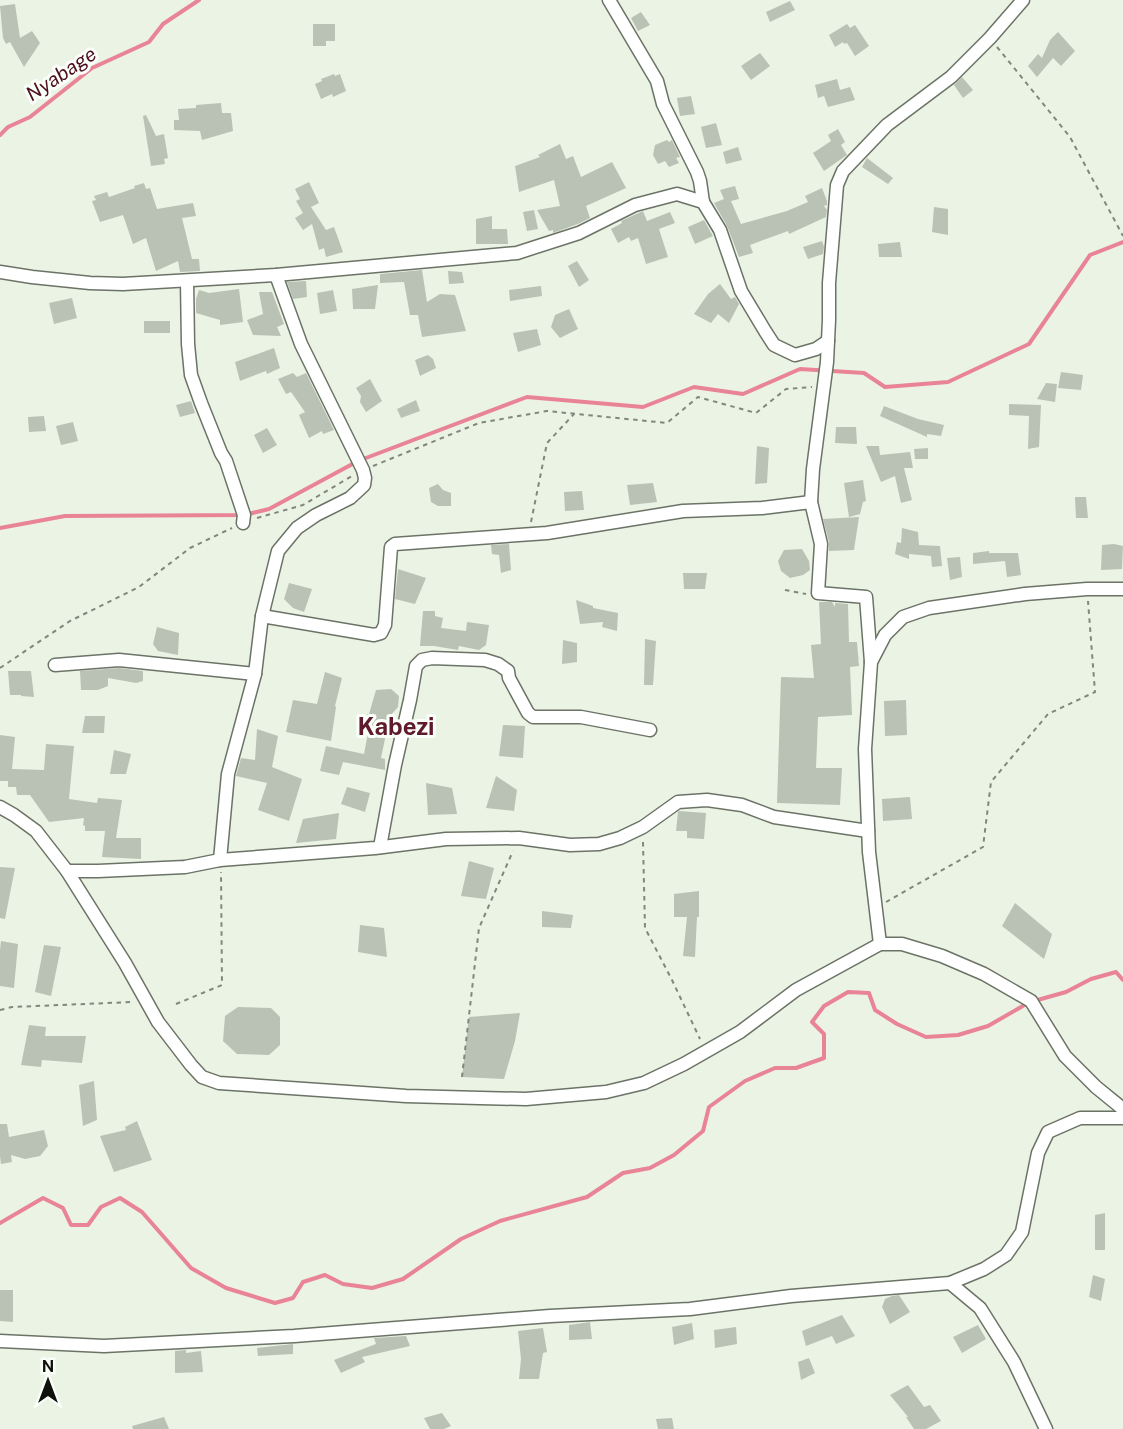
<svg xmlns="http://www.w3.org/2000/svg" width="1123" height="1429" font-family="'Public Sans',sans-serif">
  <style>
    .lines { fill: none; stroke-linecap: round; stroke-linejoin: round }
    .stream { stroke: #e98497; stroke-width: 4 }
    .building { fill: #bac2b5 }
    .minor-casing { stroke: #6b7366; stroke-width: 15 }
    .path { stroke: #81877d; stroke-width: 2; stroke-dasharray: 4.5 4.5; stroke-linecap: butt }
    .minor { stroke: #fff; stroke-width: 12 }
    .labels { text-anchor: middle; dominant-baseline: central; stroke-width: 6; stroke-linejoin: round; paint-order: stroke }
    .water-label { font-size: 20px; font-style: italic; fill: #4d0e20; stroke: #fbfff9 }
    .district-label { font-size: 24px; font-weight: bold; fill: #5f1b2d; stroke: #fbfff9 }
  </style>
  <rect width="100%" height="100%" fill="#ebf3e5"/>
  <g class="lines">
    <g class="stream">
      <path d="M0,135L8,127L30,117L92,68L149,42L163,24L199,0"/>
      <path d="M0,528L65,516L244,515L269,509L358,461L527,397L643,407L694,387L743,394L800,369L864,373L885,387L948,382L1029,344L1090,255L1123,242"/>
      <path d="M1034,1001L1066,992L1091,979L1116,972L1123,980"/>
      <path d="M0,1223L43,1198L63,1208L71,1225H88L101,1207L120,1198L142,1212L191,1268L226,1288L275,1303L293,1298L303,1282L325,1275L343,1284L372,1288L403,1279L461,1239L500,1221L587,1197L623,1173L650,1168L674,1155L703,1131L709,1107L745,1081L775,1068H796L824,1058V1034L812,1022L824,1006L848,992L869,993L875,1010L897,1024L926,1037L958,1035L988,1026L1028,1003"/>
    </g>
  </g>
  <g class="building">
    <path d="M790,1L795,10L770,22L766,12Z"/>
    <path d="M15,4L20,38L32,31L40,43L24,67L10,42L6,44L3,38L0,6Z"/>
    <path d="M641,12L650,25L638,31L631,18Z"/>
    <path d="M313,24H335V41H326V46H313Z"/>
    <path d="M847,24L850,28L855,25L869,46L855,56L847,43L844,44L843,42L835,47L829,35Z"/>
    <path d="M1058,32L1075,51L1061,66L1053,58L1037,77L1028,66L1038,54L1042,58L1050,40Z"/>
    <path d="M760,53L770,66L751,80L741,66Z"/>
    <path d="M334,74L335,76L340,74L346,91L333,97L332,94L321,99L315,84L322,81L321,79Z"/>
    <path d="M962,77L973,90L963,98L954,85Z"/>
    <path d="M837,79L840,90L850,87L855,100L828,107L824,96L818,98L815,85Z"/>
    <path d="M691,96L695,114L680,116L677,98Z"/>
    <path d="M221,103L222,113H231L233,131L202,140L200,131L174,130V120H179L178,109L196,108V105Z"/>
    <path d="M146,115L156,136L164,134L168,158L164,159L165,164L151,166L143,116Z"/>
    <path d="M716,123L722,145L706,148L701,127Z"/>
    <path d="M838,129L845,142L841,145L847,155L824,171L813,153L831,141L828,135Z"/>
    <path d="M667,140L669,142L672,140L680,157L676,158L679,163L669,167L665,161L658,164L653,155L655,145Z"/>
    <path d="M560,144L566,159L573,156L581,177L612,162L626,188L586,206L590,218L578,224L553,233V230L549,231L537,210L560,206L554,180L519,192L515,166L540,157L538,155Z"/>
    <path d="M738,147L742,160L726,164L723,152Z"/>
    <path d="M867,158L893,178L888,184L862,167Z"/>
    <path d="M309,182L319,203L311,207L326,230L334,227L343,252L326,257L324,248L319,250L312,224L303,230L295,218L303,213L296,201L300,199L295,189Z"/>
    <path d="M144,183L146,189L150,188L157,209L193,203L196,216L182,218L192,259H199L200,271L180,272L178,261L156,271L146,238L133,244L123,215L100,222L92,201L96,200L94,196L107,192L109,197L135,188L134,186Z"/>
    <path d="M735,186L739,199L731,201L741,224L787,211L808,202L805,196L822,188L827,201V205L824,206L827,210L826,217L789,234L788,231L750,245L753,253L739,257L727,226L714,203L724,199L720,190Z"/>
    <path d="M934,207L948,209V235L932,232Z"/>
    <path d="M534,210L538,229L527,231L523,212Z"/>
    <path d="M643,211L647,221L670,212L675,223L659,229L668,257L646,264L638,238L631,241L629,237L618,243L611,229L622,223L621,221Z"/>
    <path d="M492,216V229H507L508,244H476V219Z"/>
    <path d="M704,220L713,236L695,244L688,227Z"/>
    <path d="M822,241L824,247L823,254L808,259L803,247Z"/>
    <path d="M900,242L902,257H879L878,244Z"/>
    <path d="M577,261L589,280L579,287L568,266Z"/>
    <path d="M422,270L427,302L440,294L455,295L466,331L422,337L418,315H410L404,282L380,283V274Z"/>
    <path d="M448,271L462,272L464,283L449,284Z"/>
    <path d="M306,281L307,297L293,299L287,282Z"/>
    <path d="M720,284L731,299L735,297L739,304L729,323L718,314L711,323L694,314L708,294Z"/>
    <path d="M378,285L375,309H353L352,289Z"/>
    <path d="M541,286L542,296L510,301L509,290Z"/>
    <path d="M239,289L243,322L220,325V320L196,313V299L199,290L209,293Z"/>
    <path d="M333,290L337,311L320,314L317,293Z"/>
    <path d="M259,292H272L284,324L277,327L281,336L253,335L247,320L263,314Z"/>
    <path d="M72,298L77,318L54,324L49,303Z"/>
    <path d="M569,309L578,329L560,338L551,327L555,315Z"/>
    <rect x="144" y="321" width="26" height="12"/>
    <path d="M537,329L541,345L518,352L513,333Z"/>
    <path d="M274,348L280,368L267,374L266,371L240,381L235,362Z"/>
    <path d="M428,355L433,359L436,368L420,376L415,360Z"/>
    <path d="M1061,372L1083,375L1081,390L1058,388Z"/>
    <path d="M293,373L297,377L306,373L334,430L323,434L322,431L309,438L299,415L305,412L291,392L286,394L278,379Z"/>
    <path d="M370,379L382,401L366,412L360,402L361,396L356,388Z"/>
    <path d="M1046,383L1057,384L1055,402L1037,399Z"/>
    <path d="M416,400L420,411L401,418L397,409Z"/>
    <path d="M191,401L195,413L180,417L176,405Z"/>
    <path d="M1009,404L1041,405L1039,447L1028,449L1029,416L1009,415Z"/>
    <path d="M884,406L918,419L944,425L941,436L927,434V437L880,416Z"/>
    <path d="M44,416L46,431L29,432L28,417Z"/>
    <path d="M73,422L78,441L61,445L56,426Z"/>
    <path d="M836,427H856L857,444L835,443Z"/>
    <path d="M267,428L277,445L263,453L254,435Z"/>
    <path d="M757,446L769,448L767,483L755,484Z"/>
    <path d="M866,446H879L880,455L910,452L913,468H904L912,500L901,503L895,476L881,482Z"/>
    <path d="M928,448V459H915L914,449Z"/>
    <path d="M863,480L866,501L863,502L860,514L849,517L844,483Z"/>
    <path d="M653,483L657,502L630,505L627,485Z"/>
    <path d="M438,484L443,490L451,493V506H438L431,502L429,488Z"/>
    <path d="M582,491L584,510L565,511L564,492Z"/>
    <path d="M1075,497H1086L1088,518H1076Z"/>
    <path d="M859,517L854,550L829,551V542L823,519Z"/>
    <path d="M902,528L918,532L919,545L940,546L942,566L932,567L931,556L909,554V559L895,554L897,542L901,543Z"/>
    <path d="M509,544L511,570L501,573L499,555L492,554L491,545Z"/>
    <path d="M1114,544L1123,546L1122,569L1101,570L1102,545Z"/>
    <path d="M802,549L809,561L810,570L803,575L790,578L781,571L778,561L784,550Z"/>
    <path d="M989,551V553H1018L1021,575L1007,577L1005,561L973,564V553Z"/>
    <path d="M960,557L962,577L950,580L947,558Z"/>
    <path d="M398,569L426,578L415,604L395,599Z"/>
    <path d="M683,573H707L705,589H684Z"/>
    <path d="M289,583L312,589L304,612L293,608L284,599Z"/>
    <path d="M576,600L593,606V608L618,613L617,631L602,627L603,622L580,624Z"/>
    <path d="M819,602H832L835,607V603L848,604L849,642H857L859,666L850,667L852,715L818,717L816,768H842L840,805L777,803L781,677L814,678L811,645L821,644Z"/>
    <path d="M423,611H435V616L443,618L441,628L466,631L467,622L489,625L486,645L479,650L459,646L458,650L434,646H420Z"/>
    <path d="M157,627L179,633L178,655L158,651L153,644Z"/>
    <path d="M645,639L656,641L653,685H644Z"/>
    <path d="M563,640L577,643V662L562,664Z"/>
    <path d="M119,668L143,671V681L136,683L108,678V686L98,690H81L80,671Z"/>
    <path d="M8,671H31L34,697L21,696V695H10Z"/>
    <path d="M325,672L342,678L335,706L336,707L331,741L286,732L293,700L317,704Z"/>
    <path d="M391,689L399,696L398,707L390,716L392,730L386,734L381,758L385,759V770L343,762L339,775L320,771L326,746L364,754L368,733H367V714H369L376,690Z"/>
    <path d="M906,700L907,735L885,736L884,701Z"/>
    <path d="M85,716H105L104,733H82Z"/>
    <path d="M503,725L525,726L523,758L499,756Z"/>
    <path d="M257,729L278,736L272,767L302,779L289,821L258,810L267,783L236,776L241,758L255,760Z"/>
    <path d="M0,735L15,737L12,769L44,770L46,744L74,746L69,799L97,803L98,798L122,800L116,838H141V859L102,857L105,831H85V826L83,825L84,818L49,822L30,795H17L16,787H8V781H0Z"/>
    <path d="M114,750L131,754L126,774H110Z"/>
    <path d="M496,776L517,790L514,811L486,808Z"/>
    <path d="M426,783L452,788L457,814L428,815Z"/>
    <path d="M347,787L370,793L365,812L341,804Z"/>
    <path d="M910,797L912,819L883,821L882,799Z"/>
    <path d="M679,811L706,813L704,839L687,838V831H676L678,812Z"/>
    <path d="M339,813L336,839L296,843L303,819Z"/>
    <path d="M469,861L494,868L486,899L461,896Z"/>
    <path d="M0,867L15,868L5,919L0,918Z"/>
    <path d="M699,891V917H697L695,957L683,956L687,917H674V894Z"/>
    <path d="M1015,903L1052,934L1044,959L1002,926Z"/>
    <path d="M542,911L573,915L571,928L542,927Z"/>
    <path d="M360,925L384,928L387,957L358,952Z"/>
    <path d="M1,941L18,944L14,988L0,986V950Z"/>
    <path d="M44,945L61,947L51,996L35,992Z"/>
    <path d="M238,1007L271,1008L280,1017V1045L269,1055L237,1054L223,1041L225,1016Z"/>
    <path d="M520,1013L515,1041L504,1079L462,1077L469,1017Z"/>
    <path d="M29,1025L46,1027L45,1036H86L82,1063L42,1060L41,1067L21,1065Z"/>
    <path d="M94,1081L97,1120L83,1126L79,1085Z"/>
    <path d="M137,1121L152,1160L114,1172L100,1136L126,1130L125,1127Z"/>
    <path d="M0,1124H7L9,1137L44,1130L48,1146L40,1156L25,1159L11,1155L12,1162L1,1164L0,1156Z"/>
    <path d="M1105,1213V1250H1095V1215Z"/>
    <path d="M1093,1275L1105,1279L1101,1301L1089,1297Z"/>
    <path d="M0,1290H13V1322L0,1321Z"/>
    <path d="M899,1295L910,1312L890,1324L882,1307L885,1299L892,1296Z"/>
    <path d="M842,1315L855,1336L836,1344L832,1336L806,1346L802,1331Z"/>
    <path d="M590,1322L592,1339L569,1340V1325Z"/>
    <path d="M692,1323L694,1339L674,1345L672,1327Z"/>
    <path d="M978,1325L986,1339L962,1353L953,1337Z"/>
    <path d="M736,1327L737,1344L715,1348L714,1330Z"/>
    <path d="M543,1328L547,1352L543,1353L539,1379H519L521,1359L518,1331Z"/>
    <path d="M406,1336L410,1346L362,1357L365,1362L341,1373L334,1360L376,1344L374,1338Z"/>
    <path d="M293,1344V1354L258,1356L257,1348Z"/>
    <path d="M186,1350V1353L201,1351L203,1372L175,1373V1351Z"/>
    <path d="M809,1358L815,1373L801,1380L798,1362Z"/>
    <path d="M908,1385L924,1407L930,1405L941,1421L926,1429H914L906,1417H908L890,1395Z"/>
    <path d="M442,1413L451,1426L444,1429H430L424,1418Z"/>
    <path d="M164,1417L169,1429H133L132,1426Z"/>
    <path d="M672,1418L674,1429H658L656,1419Z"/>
  </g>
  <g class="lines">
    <defs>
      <g id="minor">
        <path d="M609,0L657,81L663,104L697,172L700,181L703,202"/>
        <path d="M0,272L32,277L90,283L123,284L276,275L517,253L579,233L635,205L677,194L703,202L720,230L741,291L765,331L774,345L795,355L816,349L828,341"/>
        <path d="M187,281L188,344L191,375L201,403L221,453L226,461L244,515L243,523"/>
        <path d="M262,616L374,635L381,633L385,625L391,547L395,544L547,533L683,511L762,508L811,502"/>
        <path d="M871,662L866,597L818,593L821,544L811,502L813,469L827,362L829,320V283L837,185L843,171L887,125L951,77L990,38L1023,0"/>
        <path d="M55,665L119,660L255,674"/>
        <path d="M0,807L14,815L36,831L67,871L125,963L158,1022L191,1065L202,1077L219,1083L406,1096L480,1098L526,1099L606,1092L644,1083L684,1064L740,1032L796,990L880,944H902L942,956L984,974L1031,1001L1065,1056L1096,1087L1123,1109"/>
        <path d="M380,847L395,765L410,700L416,666L422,660L432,658L485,660L498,664L508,671L509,678L528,713L533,717H581L650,730"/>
        <path d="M220,860L228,774L255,674L262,616L278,551L297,528L316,515L350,498L364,485L365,478L363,470L301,344L276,275"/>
        <path d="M67,871H98L185,867L220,860L375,848L446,839L519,838L570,845L599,844L620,838L643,827L678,802L707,800L742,805L774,817L868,831"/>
        <path d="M880,944L869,852L865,749L871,662L885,635L903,617L929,608L1025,594L1087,589H1123"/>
        <path d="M950,1283L980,1308L1014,1362L1046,1429"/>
        <path d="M0,1341L104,1346L294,1336L550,1316L690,1309L791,1296L950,1283L984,1269L1006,1255L1022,1232L1038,1153L1048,1132L1080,1118H1123"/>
      </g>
    </defs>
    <use href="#minor" class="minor-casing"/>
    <g class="path">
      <path d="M997,47L1070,137L1123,236"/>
      <path d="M373,466L479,423L547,411L667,423L698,397L756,413L786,389L812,387"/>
      <path d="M257,518L303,505L352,476"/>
      <path d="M531,522L547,443L574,414"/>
      <path d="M785,590L806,594"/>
      <path d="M0,668L70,621L139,587L190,548L232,528"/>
      <path d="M643,842L645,928L672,980L700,1039"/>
      <path d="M886,902L983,847L991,782L1048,714L1095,692L1088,601"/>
      <path d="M176,1004L222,985L221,872"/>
      <path d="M0,1010L12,1007L132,1002"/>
      <path d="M462,1077L479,928L513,851"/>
    </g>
    <use href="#minor" class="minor"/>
  </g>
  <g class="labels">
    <g class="water-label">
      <text transform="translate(61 74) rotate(-34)">Nyabage</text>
    </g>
    <g class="district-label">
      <text x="396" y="726">Kabezi</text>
    </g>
  </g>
  <g transform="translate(48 1381)" stroke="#fbfff9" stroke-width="4.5" paint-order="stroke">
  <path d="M0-4.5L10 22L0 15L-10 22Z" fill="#0f110d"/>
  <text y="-9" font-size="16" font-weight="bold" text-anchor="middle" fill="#0f110d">N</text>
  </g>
</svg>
